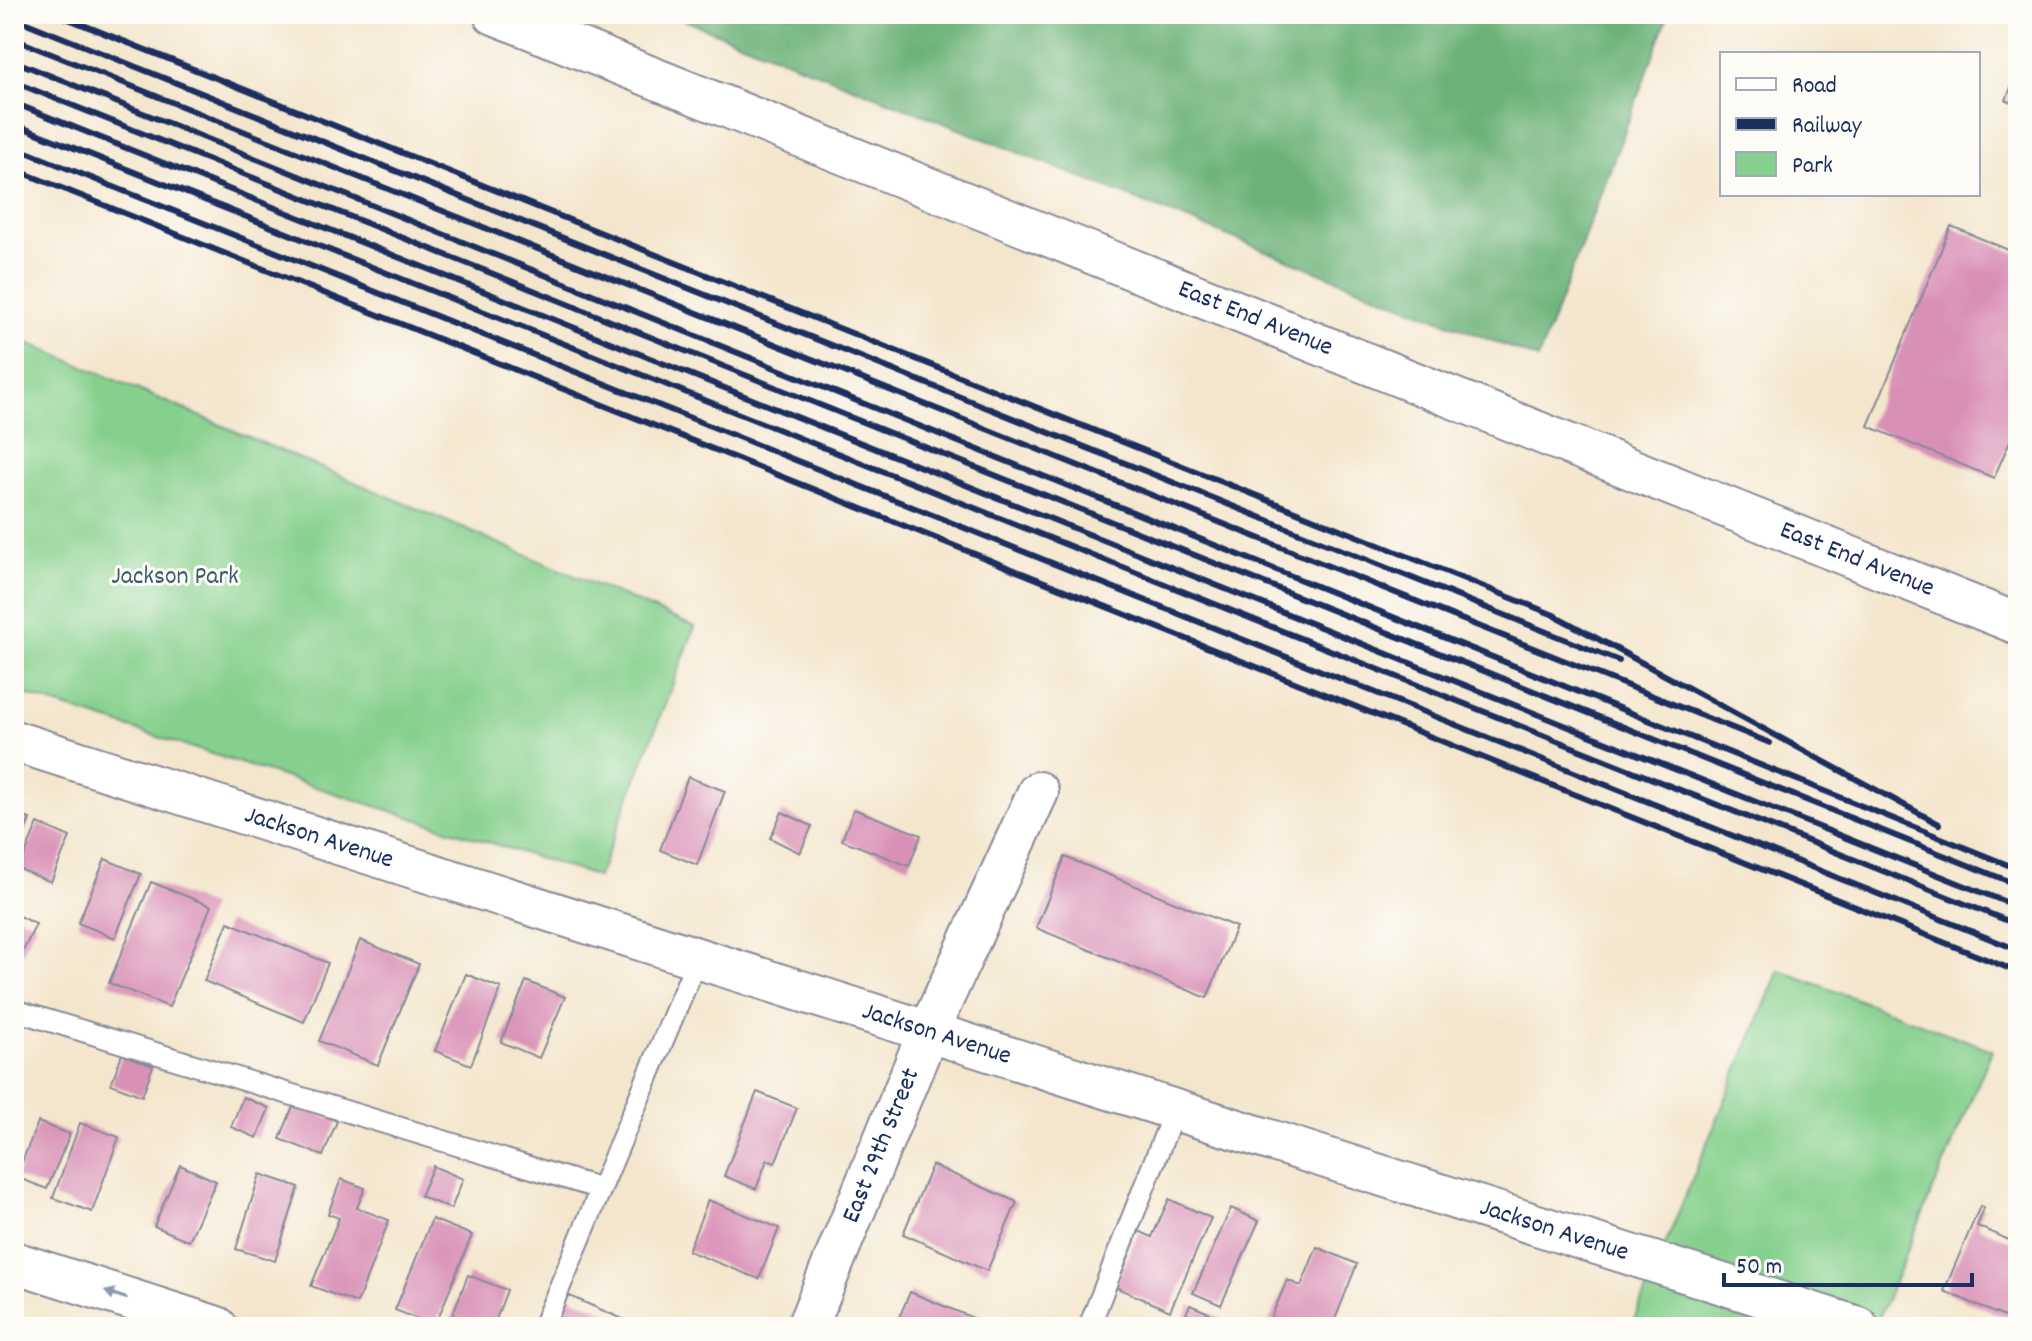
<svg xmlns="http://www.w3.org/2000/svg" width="2032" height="1341" font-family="Dekko,sans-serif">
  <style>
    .green { fill: #86d08d; stroke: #508076; stroke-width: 2 }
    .forest { fill: #6cb278; stroke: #44706b; stroke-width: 2 }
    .building { fill: #d990b6 }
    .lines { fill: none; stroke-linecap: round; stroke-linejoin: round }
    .lane-casing { stroke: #888a96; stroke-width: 24 }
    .street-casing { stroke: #888a96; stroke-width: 44 }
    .lane { stroke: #fff; stroke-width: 20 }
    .street { stroke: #fff; stroke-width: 40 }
    .rail { stroke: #1b2f5e; stroke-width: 6 }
    .oneway { fill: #8d97ae }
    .labels { text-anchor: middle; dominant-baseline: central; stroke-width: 6; stroke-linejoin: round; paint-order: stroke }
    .street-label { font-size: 26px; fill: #1b2f5e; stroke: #fdfcf7 }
    .park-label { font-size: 26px; fill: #3b5f6c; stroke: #fdfcf7 }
  </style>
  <rect width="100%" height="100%" fill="#fdfcf7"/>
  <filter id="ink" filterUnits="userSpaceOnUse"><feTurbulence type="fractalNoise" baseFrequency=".0125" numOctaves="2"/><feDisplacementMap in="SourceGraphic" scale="16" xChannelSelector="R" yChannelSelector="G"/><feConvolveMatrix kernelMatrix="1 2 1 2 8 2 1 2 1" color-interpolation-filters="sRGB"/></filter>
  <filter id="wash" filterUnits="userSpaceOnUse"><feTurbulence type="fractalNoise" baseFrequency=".006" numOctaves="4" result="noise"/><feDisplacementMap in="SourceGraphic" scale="32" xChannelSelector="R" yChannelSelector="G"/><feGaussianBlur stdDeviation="1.8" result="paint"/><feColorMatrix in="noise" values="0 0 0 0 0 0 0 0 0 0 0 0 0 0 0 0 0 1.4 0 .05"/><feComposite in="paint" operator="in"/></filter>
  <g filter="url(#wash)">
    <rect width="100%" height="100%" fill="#f4e6cd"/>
    <g class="green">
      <path d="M14,337L695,627L598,877L14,691Z"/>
      <path d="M1779,970L1992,1050L1875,1327H1631Z"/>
    </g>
    <path class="forest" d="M669,14H1669L1538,359Z"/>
    <g id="blocks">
      <g class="building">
        <path d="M2018,70V105L2006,100Z"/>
        <path d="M1951,226L2018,254V422L1994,478L1868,426Z"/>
        <path d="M688,777L725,791L697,865L660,850Z"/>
        <path d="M854,809L921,835L909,866L842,840Z"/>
        <path d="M782,812L812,826L800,853L770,838Z"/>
        <path d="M14,813L30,819L14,858Z"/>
        <path d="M38,823L70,837L51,882L19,869Z"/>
        <path d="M1065,857L1236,927L1207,998L1036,928Z"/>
        <path d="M105,859L141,874L115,938L78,923Z"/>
        <path d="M151,882L211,906L169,1007L109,983Z"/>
        <path d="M14,914L36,924L19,960L14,958Z"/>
        <path d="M228,922L328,963L304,1022L204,981Z"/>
        <path d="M360,940L419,964L378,1065L319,1041Z"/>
        <path d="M466,974L501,988L471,1065L435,1051Z"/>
        <path d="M526,981L565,997L539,1058L501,1042Z"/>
        <path d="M122,1054L153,1066L142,1096L111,1084Z"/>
        <path d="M757,1092L797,1108L775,1163L767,1160L756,1189L724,1176Z"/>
        <path d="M243,1097L269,1108L257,1138L231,1127Z"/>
        <path d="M294,1104L337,1121L323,1156L280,1139Z"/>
        <path d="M38,1122L70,1134L47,1189L16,1177Z"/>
        <path d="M80,1123L119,1137L92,1212L53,1198Z"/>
        <path d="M180,1165L216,1181L189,1241L154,1226Z"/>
        <path d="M932,1165L1017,1202L987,1271L903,1234Z"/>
        <path d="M433,1166L463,1179L451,1209L420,1196Z"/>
        <path d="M260,1174L299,1187L275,1261L236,1249Z"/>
        <path d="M341,1179L365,1188L357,1208L389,1220L357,1303L311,1286L339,1218L328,1214Z"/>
        <path d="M1169,1199L1211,1218L1170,1311L1115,1287L1139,1231L1152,1237Z"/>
        <path d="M708,1200L779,1228L759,1279L688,1251Z"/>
        <path d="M1980,1206L1984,1208L1977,1226L2018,1244V1323L1944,1291Z"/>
        <path d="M1231,1208L1259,1221L1221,1305L1193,1293Z"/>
        <path d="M432,1219L472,1235L435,1326L395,1310Z"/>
        <path d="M1317,1247L1357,1264L1332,1327H1267L1287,1280L1301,1286Z"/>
        <path d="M468,1275L507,1290L493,1327L448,1326Z"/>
        <path d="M910,1292L995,1327H895Z"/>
        <path d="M565,1294L641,1327H551Z"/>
        <path d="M1190,1305L1221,1318L1217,1327H1180Z"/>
      </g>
    </g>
  </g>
  <g filter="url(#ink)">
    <use href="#blocks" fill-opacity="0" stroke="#888a96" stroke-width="2"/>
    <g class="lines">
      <defs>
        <g id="lane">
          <path d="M14,1010L601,1189"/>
          <path d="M543,1327L698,957"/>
          <path d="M1089,1327L1175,1109"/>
        </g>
        <g id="street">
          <path id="s1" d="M494,14L2018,624"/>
          <path id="s2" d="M14,741L1858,1327"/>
          <path d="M14,1262L217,1327"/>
          <path id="s3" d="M807,1327L928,1032L1038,792"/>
        </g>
      </defs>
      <use href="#lane" class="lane-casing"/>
      <use href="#street" class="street-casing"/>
      <use href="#lane" class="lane"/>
      <use href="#street" class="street"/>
      <g class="rail">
        <path d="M56,14L1554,615L1939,824"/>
        <path d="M14,18L1619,661"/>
        <path d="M14,39L1770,743"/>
        <path d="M14,61L2018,869"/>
        <path d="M14,82L2018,885"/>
        <path d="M14,103L2018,907"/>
        <path d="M14,124L2018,925"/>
        <path d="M14,147L2018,950"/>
        <path d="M14,169L2018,972"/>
      </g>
    </g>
    <defs><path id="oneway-solid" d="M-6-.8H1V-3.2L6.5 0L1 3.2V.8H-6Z" transform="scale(2)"/></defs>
    <use class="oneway" href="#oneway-solid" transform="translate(116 1295) rotate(-162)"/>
  </g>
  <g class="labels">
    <g class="street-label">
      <text stroke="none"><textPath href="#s1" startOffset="820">East End Avenue</textPath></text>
      <text stroke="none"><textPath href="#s1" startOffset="1468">East End Avenue</textPath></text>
      <text stroke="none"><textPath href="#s2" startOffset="320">Jackson Avenue</textPath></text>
      <text stroke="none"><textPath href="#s2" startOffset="968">Jackson Avenue</textPath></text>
      <text stroke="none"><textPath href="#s3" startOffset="196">East 29th Street</textPath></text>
      <text stroke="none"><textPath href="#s2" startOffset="1616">Jackson Avenue</textPath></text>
    </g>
    <g class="park-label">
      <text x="175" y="577">Jackson Park</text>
    </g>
  </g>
  <rect width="2032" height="1341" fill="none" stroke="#fdfcf7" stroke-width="48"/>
  <rect x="1720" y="52" width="260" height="144" fill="#fdfcf7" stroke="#a3aaba" stroke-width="2"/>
  <rect x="1736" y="78" width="40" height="12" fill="#ffffff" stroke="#a3aaba" stroke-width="2"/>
  <text x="1792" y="92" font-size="24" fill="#1b2f5e">Road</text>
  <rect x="1736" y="118" width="40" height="12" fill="#1b2f5e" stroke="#a3aaba" stroke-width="2"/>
  <text x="1792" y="132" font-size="24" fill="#1b2f5e">Railway</text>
  <rect x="1736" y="152" width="40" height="24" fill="#86d08d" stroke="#a3aaba" stroke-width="2"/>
  <text x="1792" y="172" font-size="24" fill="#1b2f5e">Park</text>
  <path d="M1724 1273v12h248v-12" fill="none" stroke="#1b2f5e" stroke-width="4"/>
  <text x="1736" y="1273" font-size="24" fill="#1b2f5e" stroke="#fdfcf7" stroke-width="6" paint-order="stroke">50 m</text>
</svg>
